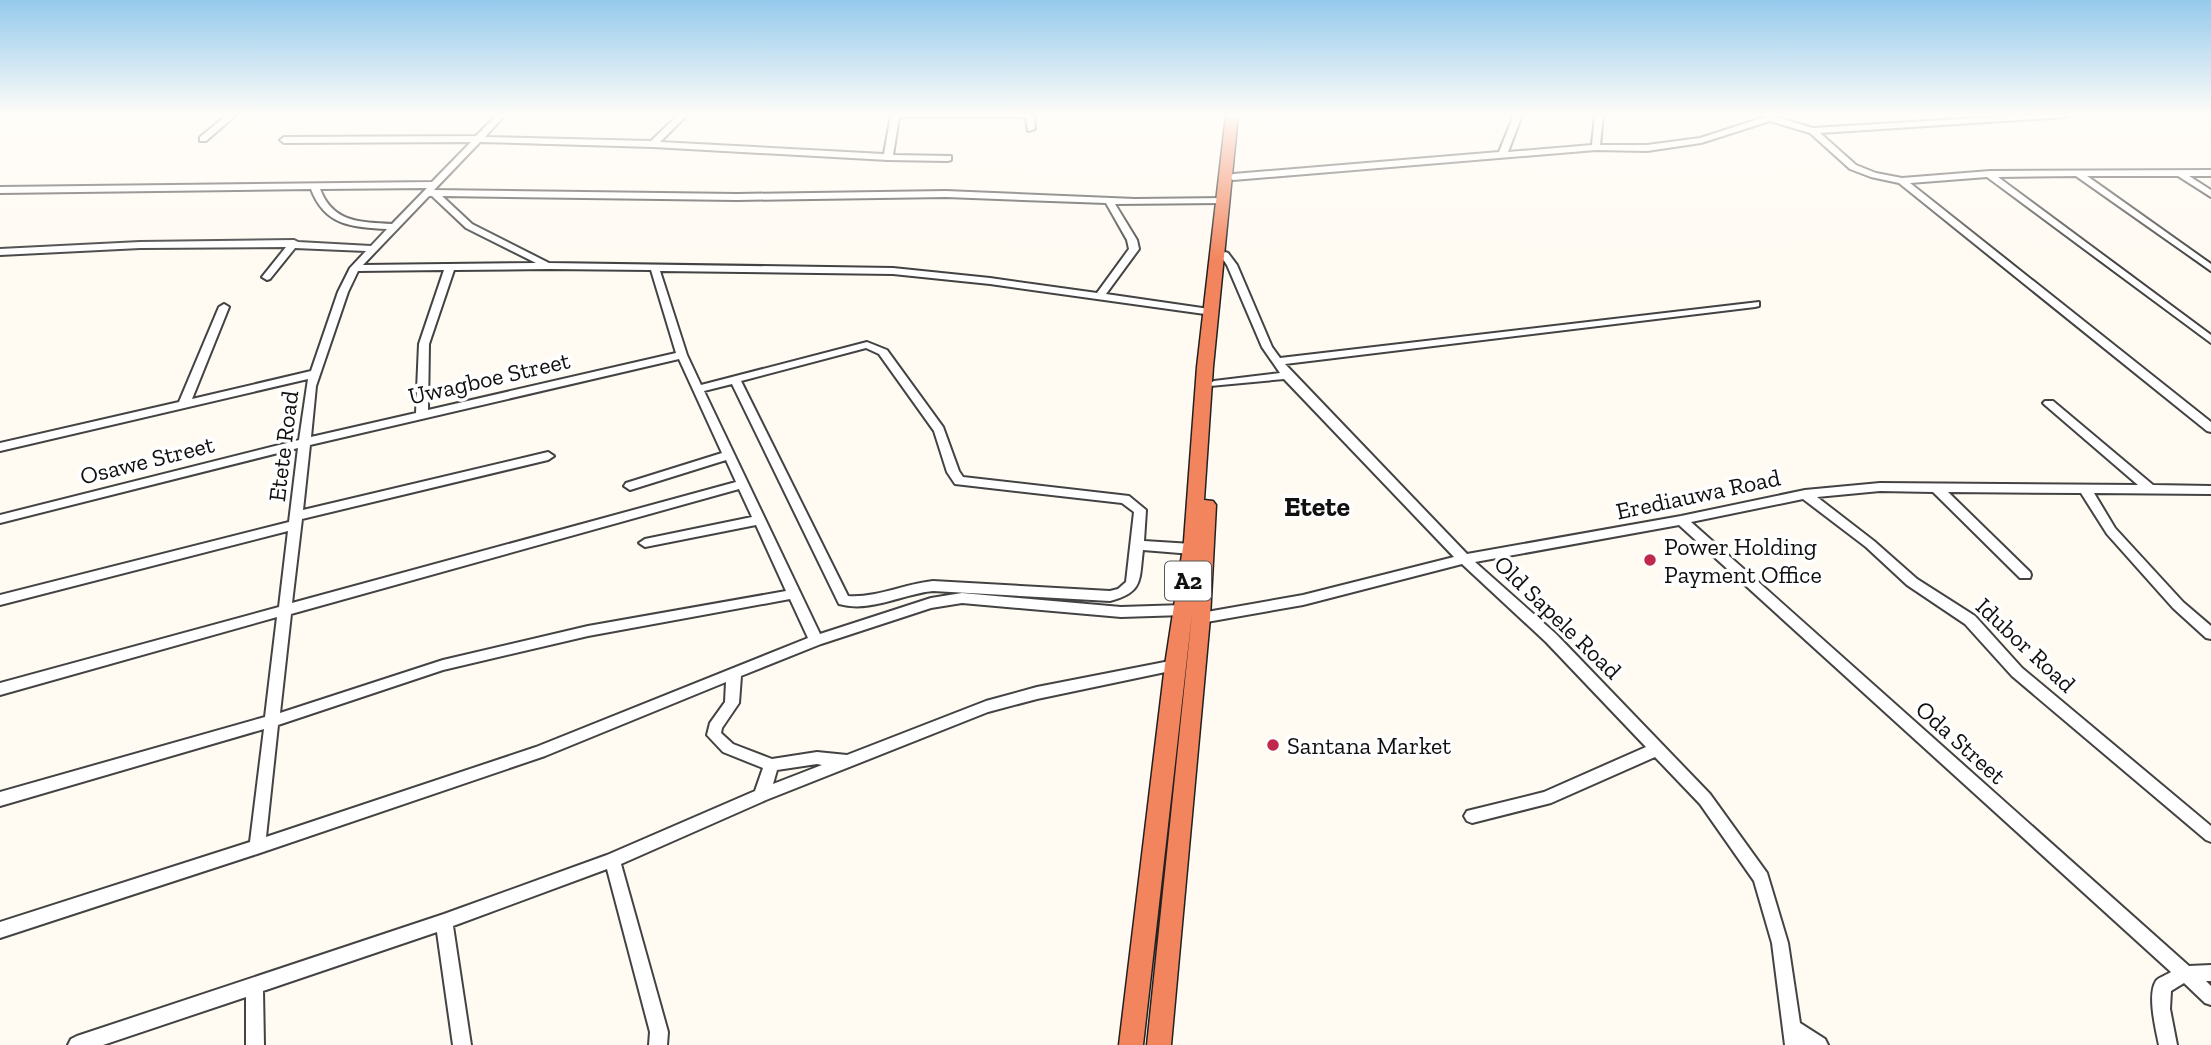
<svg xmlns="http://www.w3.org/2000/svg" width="2211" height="1045" font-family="'Zilla Slab',serif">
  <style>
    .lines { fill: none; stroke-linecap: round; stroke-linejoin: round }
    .minor-casing { stroke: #434343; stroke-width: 4 }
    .highway-casing { stroke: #212121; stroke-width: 3 }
    .minor { fill: #fff; fill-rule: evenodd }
    .highway { fill: #f2855d; fill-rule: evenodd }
    .poi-dot { fill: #bf294c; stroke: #fff; stroke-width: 2.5 }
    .labels { text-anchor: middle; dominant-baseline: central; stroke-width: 7; stroke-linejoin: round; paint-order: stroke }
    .shield { fill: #fff; stroke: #585858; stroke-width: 2 }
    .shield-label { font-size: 23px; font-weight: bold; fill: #101010 }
    .street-label { font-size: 24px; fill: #101010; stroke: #fff }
    .poi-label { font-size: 24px; fill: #101010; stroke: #fff; text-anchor: start }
    .quarter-label { font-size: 28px; font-weight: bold; fill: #101010; stroke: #fff }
  </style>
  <rect width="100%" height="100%" fill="#fffaf2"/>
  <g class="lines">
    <defs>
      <g id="minor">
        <path d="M227,115H236L206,141H200V137Z"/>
        <path d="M497,115H505L485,137L651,141L678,115H687L660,142L884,154L891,115H1030L1034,118L1035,129L1028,131L1026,119L1022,117H899L893,155L951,156V160L948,161L888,160L653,147L480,142L434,190L737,194L946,191L1135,199L1225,198V202L1222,203L1115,204L1137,240L1139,249L1106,294L1216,310L1217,312L1212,315L990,284L893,274L660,271L687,355L701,385L867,342L887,350L943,427L959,471L963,477L1129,496L1146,510L1144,541L1192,544L1198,549L1192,554L1143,550C1139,580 1144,592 1110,601L933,591C902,594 870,613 839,604L732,384L704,391L820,634L931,598L962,593L1121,607L1184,605L1189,606L1191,610L1189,614L1184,615L1121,617L962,603L931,608L821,644L741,676L739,703L722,728L721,733L733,744L772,759L817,752L847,755L986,701L1037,687L1175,660L1180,661L1182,665L1180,669L1175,670L1037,699L988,712L766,800L621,864L668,1032L667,1045H649L650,1032L607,869L453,926L471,1045H453L437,932L263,991L264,1045H246V997L103,1045H68L71,1039L77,1036L444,914L607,855L755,791L763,768L723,752L707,735L710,723L725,702L726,682L545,756L257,854L0,938V922L250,842L264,729L0,806V792L265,717L277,617L0,695V683L279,607L288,531L0,605V595L289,522L298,448L0,523V515L299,440L308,379L0,451V443L179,402L219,307L224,304L229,307L192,399L311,371L338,292L350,268L366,251L295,248L270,279L267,280L262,277L286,247L140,248L0,255V249L140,242L294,240L298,242L371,246L387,229C352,227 325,226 311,189L0,193V187L432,182L471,142L284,143L280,140L284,137L476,136ZM427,188L392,224C360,222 333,223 320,189ZM429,196H432L466,228L536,263L363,265ZM442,196L737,200L946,197L1106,203L1127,240L1129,249L1097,293L990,278L893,268L549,263L472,224ZM549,269L651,270L676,353L428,410L429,344L454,270ZM444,270L419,344L416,413L311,437L316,386L348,292L358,271ZM866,348L879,354L934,431L947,472L955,484L1122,503L1134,512L1126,582L1118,589L1110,591L933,581C904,584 877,598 848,596L741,381ZM679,359L722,453L626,483L624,486L630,490L726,460L736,482L292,603L302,519L548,460L554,456L548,452L303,510L310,445ZM739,489L752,517L645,539L639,543L645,547L756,525L786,591L588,626L443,660L280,713L291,614ZM790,599L808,638L536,747L266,837L278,725L443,670L588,636ZM817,764L822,765L773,784L777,770Z"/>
        <path d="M1514,115H1522L1508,152L1592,145L1595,115H1603L1600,145H1647L1700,138L1765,117L1764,115C1775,115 1800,125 1813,128L2027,115H2069L2065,117L1820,133L1856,165L1876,173L1902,178L1990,171L2211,170V176H2189L2211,190V197L2178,176H2087L2211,264V271L2076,176L1998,177L2211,335V343L1987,177L1910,183L2211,422V432L2207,431L1899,183L1871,177L1850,169L1810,133L1770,121L1701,143L1647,151L1596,150L1233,180L1229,177L1233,174L1499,152Z"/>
        <path d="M1225,252L1228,253L1237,265L1272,347L1280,358L1759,302V306L1755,307L1285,364L1467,554L1681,516L1805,490L1880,483L2138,485L2045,405L2043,403L2045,401H2053L2153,485L2211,486V494L2094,493L2115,528L2183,602L2211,626V639L2206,638L2173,608L2107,534L2081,493L1948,492L2030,572L2031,575L2030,578H2020L1933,492L1880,491L1817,497L1874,541L1917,579L1975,616L2022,668L2211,826V842L2206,840L2012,676L1965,624L1907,585L1866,547L1803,499L1691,522L2189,966L2211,965V981H2206L2211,986V1005L2205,1003L2184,983L2171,991L2170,1009L2177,1045H2159C2156,1030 2147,995 2156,981C2159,977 2167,975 2171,972L1679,525L1475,562L1556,634L1710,794L1767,873L1788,943L1800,1023L1825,1039L1828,1045H1785L1772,943L1754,881L1700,804L1655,757L1551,803L1472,823L1467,821L1464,816L1467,811L1544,792L1646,747L1546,642L1462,564L1303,605L1201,623L1196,622L1194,618L1196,614L1201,613L1303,595L1454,557L1284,379L1210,386L1209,384L1214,381L1280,373L1262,347L1227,265L1220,255Z"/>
      </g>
      <path id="highway" d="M1226,115H1238L1213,367L1204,500L1213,501L1216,505L1210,618L1171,1045H1147L1192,614L1143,1045H1119L1165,665L1184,541L1197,367Z"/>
    </defs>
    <use href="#minor" class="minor-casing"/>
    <use href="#highway" class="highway-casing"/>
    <use href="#minor" class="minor"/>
    <use href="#highway" class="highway"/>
  </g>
  <linearGradient id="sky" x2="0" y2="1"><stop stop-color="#95caed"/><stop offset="0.44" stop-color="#fffdf9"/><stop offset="1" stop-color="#fffdf9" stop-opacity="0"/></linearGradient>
  <rect width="2211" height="261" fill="url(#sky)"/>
  <g class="poi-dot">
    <circle cx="1650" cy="560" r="7"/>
    <circle cx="1273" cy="745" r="7"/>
  </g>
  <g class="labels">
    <rect class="shield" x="1165" y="561.5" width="46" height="39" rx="5"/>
    <g class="shield-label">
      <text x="1188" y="581">A2</text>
    </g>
    <g class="street-label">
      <text transform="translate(489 378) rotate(-13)">Uwagboe Street</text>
      <text transform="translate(283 446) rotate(-83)">Etete Road</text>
      <text transform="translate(147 460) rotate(-14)">Osawe Street</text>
      <text transform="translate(1698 494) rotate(-12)">Erediauwa Road</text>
      <text transform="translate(1558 617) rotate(44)">Old Sapele Road</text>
      <text transform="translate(2026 645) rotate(43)">Idubor Road</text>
      <text transform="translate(1961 742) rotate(42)">Oda Street</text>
    </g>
    <g class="poi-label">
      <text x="1664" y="546">Power Holding<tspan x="1664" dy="28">Payment Office</tspan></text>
      <text x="1287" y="745">Santana Market</text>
    </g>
    <g class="quarter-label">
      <text x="1317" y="506">Etete</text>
    </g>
  </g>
</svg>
